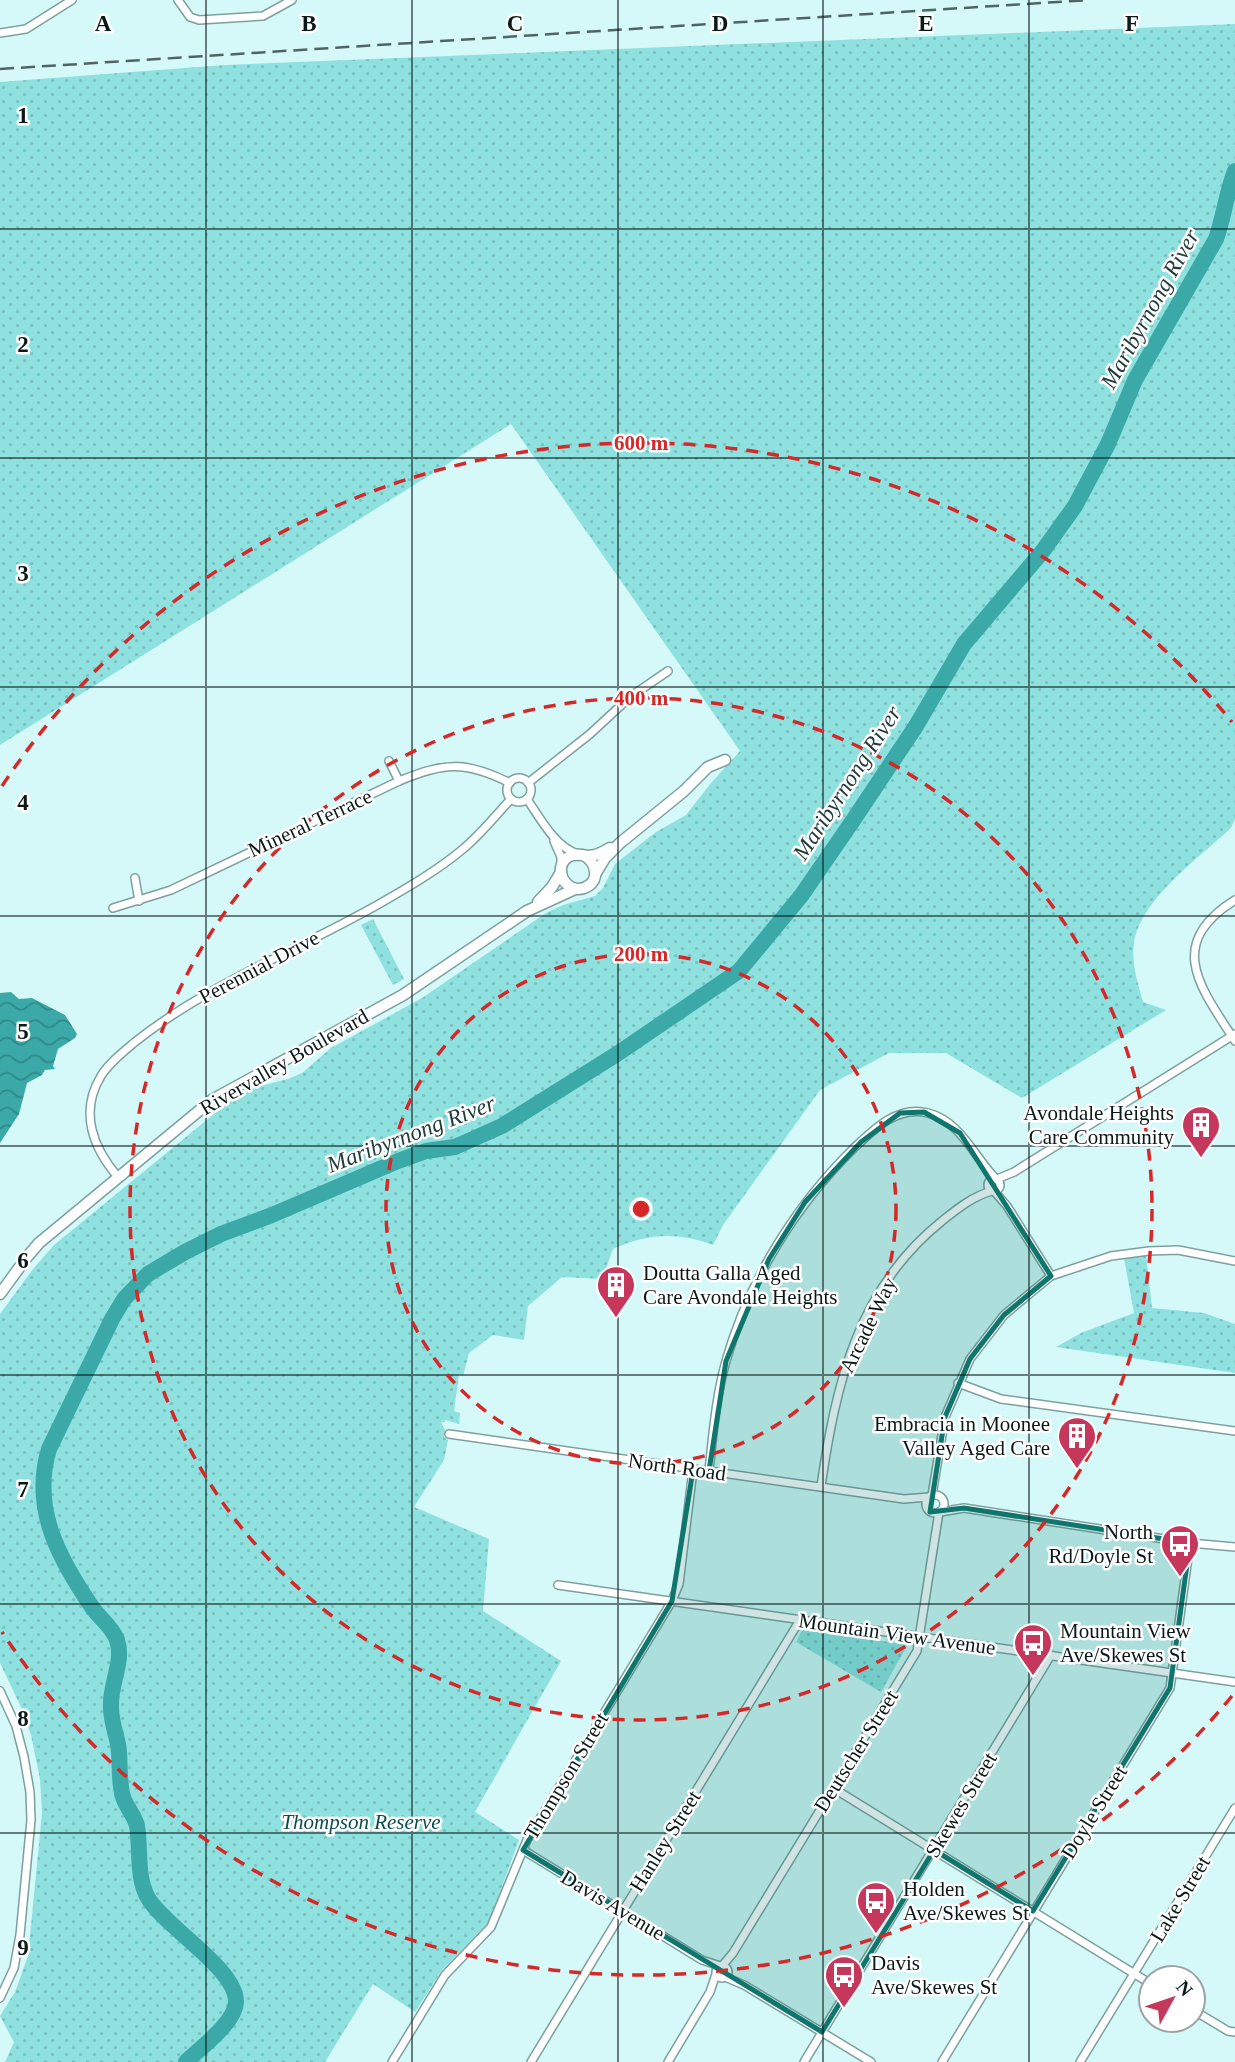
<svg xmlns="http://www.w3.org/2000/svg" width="1235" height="2062" font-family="Georgia,serif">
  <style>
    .green { fill: url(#green-dots) }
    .water { fill: url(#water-waves) }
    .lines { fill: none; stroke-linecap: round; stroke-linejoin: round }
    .river { stroke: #3aa9a8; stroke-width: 16 }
    .street-casing { stroke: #7da09f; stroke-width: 10 }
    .secondary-casing { stroke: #7da09f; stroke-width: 13 }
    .street { stroke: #fff; stroke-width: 7 }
    .secondary { stroke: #fff; stroke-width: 10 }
    .rail { stroke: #4f6463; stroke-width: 2.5; stroke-dasharray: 14 7; stroke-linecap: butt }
    .marked { fill: #0f766e; fill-opacity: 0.2; stroke: #0f766e; stroke-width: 5; stroke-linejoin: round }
    .grid { fill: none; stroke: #0b1818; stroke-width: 2; stroke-opacity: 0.55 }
    .ring { fill: none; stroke: #d62828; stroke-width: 3.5; stroke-dasharray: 12 9 }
    .labels { text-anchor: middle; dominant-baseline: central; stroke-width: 5; stroke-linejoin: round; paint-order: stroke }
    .street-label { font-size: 21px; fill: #0b1818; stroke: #fff }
    .poi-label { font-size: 21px; fill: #0b1818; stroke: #fff; text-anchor: start }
    .park-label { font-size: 21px; font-style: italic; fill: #0b4c4c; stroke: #fff }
    .water-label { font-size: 23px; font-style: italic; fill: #243d3c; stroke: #fff }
    .grid-label { font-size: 23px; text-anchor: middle; font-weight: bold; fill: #0b1818; stroke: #fff; stroke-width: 5; stroke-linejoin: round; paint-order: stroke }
    .centre { fill: #d62828; stroke: #fff; stroke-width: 3.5 }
    .ring-label { font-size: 21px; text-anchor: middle; font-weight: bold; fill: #d62828; stroke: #fff; stroke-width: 5; stroke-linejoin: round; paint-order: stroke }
  </style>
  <defs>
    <pattern id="green-dots" width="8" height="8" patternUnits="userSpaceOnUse" patternTransform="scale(1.75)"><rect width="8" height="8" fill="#8ee1df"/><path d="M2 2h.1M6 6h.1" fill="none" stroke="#79c0bf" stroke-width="1.8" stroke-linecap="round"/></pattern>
    <pattern id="water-waves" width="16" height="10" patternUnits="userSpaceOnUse" patternTransform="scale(1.75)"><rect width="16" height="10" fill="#3aa9a8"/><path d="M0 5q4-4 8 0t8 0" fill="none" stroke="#2f8988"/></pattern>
  </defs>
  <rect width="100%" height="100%" fill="#d4f9f8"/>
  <g class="green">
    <path d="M1235,24V819L1231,828C1200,857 1140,900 1134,943C1131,964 1138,983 1143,1002L1166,1010L1022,1098L946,1053H889L820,1090L723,1225L713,1245C678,1232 648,1233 613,1249L602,1279L562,1277L528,1306L524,1340L493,1335L469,1353L463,1376L459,1374L454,1411L460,1413L459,1424L445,1420V1422H441L445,1430L444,1437L448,1440L444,1460L414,1507L489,1539L483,1611L561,1661L475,1812L519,1840L489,1922L442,1970L415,2012L373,1984L325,2062H5L14,2042L0,2016L15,1992L28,1956L42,1813L40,1779L31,1735L20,1705L0,1663V1314L33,1269L54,1245L225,1105L256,1087L288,1079L302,1073L331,1048L422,998L546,913L563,905L595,896L603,888L615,864L656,832L686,815L711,783L740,751L511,424L0,745V82L225,65Z"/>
    <path d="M373,919L404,979L393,985L361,925Z"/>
    <path d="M1146,1255L1152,1308L1204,1313L1235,1324V1373L1056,1347L1081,1333L1134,1313L1124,1258Z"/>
    <path d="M802,1630L904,1644L907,1646L881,1692L796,1642Z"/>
  </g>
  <path class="water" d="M11,992L19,999L32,998L65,1015L77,1034L75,1038L58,1049L53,1066L55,1069L45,1070L42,1075L27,1083L19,1114L0,1143V993Z"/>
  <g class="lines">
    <path class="river" d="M186,2062C200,2048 235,2023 236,2002C237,1969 165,1927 148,1898C136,1877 141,1850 137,1826C135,1816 126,1807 123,1797C118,1781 121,1761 118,1744C115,1730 110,1718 111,1703C111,1682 124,1660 117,1640C112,1626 100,1619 92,1607C59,1559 31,1508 49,1449L112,1319L124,1299L148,1274L185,1252L221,1234L272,1215L398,1161L426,1151L455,1147L502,1126L617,1054L739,971L801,896L854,819L916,726L964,644L1042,552L1075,506L1108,444L1135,380L1216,239C1224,217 1226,194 1235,171"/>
    <defs>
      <g id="street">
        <path d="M178,0L190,17L199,20L263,16L292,0"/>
        <path d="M0,33L26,29L72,0"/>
        <path d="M389,761L399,781"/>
        <circle cx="519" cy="790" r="12"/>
        <path d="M528,783L590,734L630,697L668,671"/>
        <path d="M527,799C540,818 555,847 578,854"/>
        <path d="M554,841L561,857V866"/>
        <path d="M135,878L139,901"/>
        <path d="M1235,900C1164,944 1201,988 1235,1041"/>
        <path d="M113,908L171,890L399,781C444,763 464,760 510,783"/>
        <path d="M118,1177C93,1148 79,1112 101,1076C109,1063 123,1052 135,1042C208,984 298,950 379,904C407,888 438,870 463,849C481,834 495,816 511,799"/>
        <circle cx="994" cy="1185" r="6"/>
        <path d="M997,1179L1014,1172L1235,1034"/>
        <path d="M994,1191L1007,1206L1051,1276"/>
        <path d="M958,1383L1001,1399L1235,1431"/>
        <path d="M449,1434L904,1499L929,1497"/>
        <path d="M709,1471C713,1434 716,1396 726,1361C749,1280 795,1206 854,1148C874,1129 898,1105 928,1113C960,1121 974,1156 995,1178"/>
        <path d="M821,1486C836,1384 857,1289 942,1221C957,1209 973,1196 992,1191"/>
        <circle cx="935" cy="1504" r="9"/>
        <path d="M932,1495L945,1417L970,1359L1004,1315L1051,1276L1111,1256L1149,1251L1178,1250L1235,1261"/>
        <path d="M940,1512L964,1508L1190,1543L1235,1547"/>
        <path d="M558,1585L1235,1682"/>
        <path d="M0,1691L16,1726L24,1757L30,1792L31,1820L20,1935L14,1968L0,1998"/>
        <path d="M833,1788L1151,1984"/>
        <path d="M523,1850L702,1960L720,1966"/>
        <circle cx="722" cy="1972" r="6"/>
        <path d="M722,1966L733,1953L917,1651L939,1512"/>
        <path d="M725,1977L744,1985L871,2062"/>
        <path d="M1193,2010L1228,2031L1235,2032"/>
        <path d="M392,2062L445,1975L491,1927L527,1840L672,1601L679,1584L693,1470"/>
        <path d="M531,2062L800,1620"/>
        <path d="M668,2062L710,1992L716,1974"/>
        <path d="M804,2062L1051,1655"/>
        <path d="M942,2062L1170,1688L1190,1543"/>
        <path d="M1080,2062L1235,1808"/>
      </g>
      <g id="secondary">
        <path d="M583,855C597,862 601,882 584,888C565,894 552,868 568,857C577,851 586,858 595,855C600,854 606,850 610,848"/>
        <path d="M596,873L605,858L620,843L684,791L708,767L725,760"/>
        <path d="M538,902L552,887L561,872"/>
        <path d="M0,1294L27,1257L39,1243L212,1100L403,995L527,911L575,889"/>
      </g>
    </defs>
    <use href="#street" class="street-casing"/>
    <use href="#secondary" class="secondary-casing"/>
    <use href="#street" class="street"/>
    <use href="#secondary" class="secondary"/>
    <path class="rail" d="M0,69L1089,0"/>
  </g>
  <path class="marked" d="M924,1112L960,1133L1051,1276L1004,1315L970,1359L945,1417L930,1512L964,1508L1190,1543L1170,1688L1033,1911L934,1850L822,2032L523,1850L672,1601L693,1470L709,1471L726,1361L769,1259L805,1202L861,1142L900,1113Z"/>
  <path class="grid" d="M206,0V2062M412,0V2062M618,0V2062M823,0V2062M1029,0V2062M0,229H1235M0,458H1235M0,687H1235M0,916H1235M0,1146H1235M0,1375H1235M0,1604H1235M0,1833H1235"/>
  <g class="ring">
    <circle cx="641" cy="1209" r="255"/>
    <circle cx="641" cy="1209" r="511"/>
    <path d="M1232 1696A766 766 0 0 1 2 1632M2 786A766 766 0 0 1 1232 722"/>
  </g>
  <defs>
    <symbol id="building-pin" viewBox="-11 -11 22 30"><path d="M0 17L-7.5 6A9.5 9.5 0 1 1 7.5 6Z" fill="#c6375c" stroke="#fff"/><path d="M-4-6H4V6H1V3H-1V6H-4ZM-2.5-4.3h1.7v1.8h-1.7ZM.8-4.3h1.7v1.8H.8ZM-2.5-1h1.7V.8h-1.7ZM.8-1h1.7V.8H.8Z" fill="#fff"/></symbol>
    <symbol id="bus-pin" viewBox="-11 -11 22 30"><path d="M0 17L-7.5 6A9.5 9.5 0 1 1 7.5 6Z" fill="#c6375c" stroke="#fff"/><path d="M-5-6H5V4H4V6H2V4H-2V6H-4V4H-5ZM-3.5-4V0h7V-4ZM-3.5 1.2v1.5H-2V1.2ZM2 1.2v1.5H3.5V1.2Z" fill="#fff"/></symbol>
  </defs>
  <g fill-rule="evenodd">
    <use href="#building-pin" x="1179" y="1103" width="44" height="60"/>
    <use href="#building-pin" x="594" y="1263" width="44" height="60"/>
    <use href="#building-pin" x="1055" y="1414" width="44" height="60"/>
    <use href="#bus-pin" x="1158" y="1522" width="44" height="60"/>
    <use href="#bus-pin" x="1011" y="1621" width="44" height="60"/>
    <use href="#bus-pin" x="854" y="1879" width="44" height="60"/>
    <use href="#bus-pin" x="822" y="1953" width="44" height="60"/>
  </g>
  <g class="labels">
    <g class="street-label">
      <text transform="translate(310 823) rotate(-25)">Mineral Terrace</text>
      <text transform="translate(259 967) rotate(-28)">Perennial Drive</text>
      <text transform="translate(284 1062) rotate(-30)">Rivervalley Boulevard</text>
      <text transform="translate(868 1325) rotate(-64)">Arcade Way</text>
      <text transform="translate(677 1467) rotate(8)">North Road</text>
      <text transform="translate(897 1634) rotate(8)">Mountain View Avenue</text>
      <text transform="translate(856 1751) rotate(-58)">Deutscher Street</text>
      <text transform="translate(566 1776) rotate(-59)">Thompson Street</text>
      <text transform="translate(961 1805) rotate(-59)">Skewes Street</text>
      <text transform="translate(1094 1812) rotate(-58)">Doyle Street</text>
      <text transform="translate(665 1841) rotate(-58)">Hanley Street</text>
      <text transform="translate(1180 1899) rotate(-59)">Lake Street</text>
      <text transform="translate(613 1905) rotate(31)">Davis Avenue</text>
    </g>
    <g class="poi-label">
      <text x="1174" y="1113" text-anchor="end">Avondale Heights<tspan x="1174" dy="24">Care Community</tspan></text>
      <text x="643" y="1273">Doutta Galla Aged<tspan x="643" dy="24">Care Avondale Heights</tspan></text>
      <text x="1050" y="1424" text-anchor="end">Embracia in Moonee<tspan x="1050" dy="24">Valley Aged Care</tspan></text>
      <text x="1153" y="1532" text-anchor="end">North<tspan x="1153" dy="24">Rd/Doyle St</tspan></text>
      <text x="1060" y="1631">Mountain View<tspan x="1060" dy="24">Ave/Skewes St</tspan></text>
      <text x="903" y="1889">Holden<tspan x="903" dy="24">Ave/Skewes St</tspan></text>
      <text x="871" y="1963">Davis<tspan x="871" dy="24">Ave/Skewes St</tspan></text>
    </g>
    <g class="park-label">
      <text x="361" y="1822">Thompson Reserve</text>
    </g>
    <g class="water-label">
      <text transform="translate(1150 309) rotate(-61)">Maribyrnong River</text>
      <text transform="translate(847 783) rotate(-57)">Maribyrnong River</text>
      <text transform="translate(411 1134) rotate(-21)">Maribyrnong River</text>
    </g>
  </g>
  <g class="grid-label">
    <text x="103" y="31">A</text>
    <text x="309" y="31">B</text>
    <text x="515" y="31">C</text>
    <text x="720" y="31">D</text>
    <text x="926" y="31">E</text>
    <text x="1132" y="31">F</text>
    <text x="23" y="123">1</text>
    <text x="23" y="352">2</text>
    <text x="23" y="581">3</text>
    <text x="23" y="810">4</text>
    <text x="23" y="1039">5</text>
    <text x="23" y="1268">6</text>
    <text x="23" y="1497">7</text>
    <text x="23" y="1726">8</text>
    <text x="23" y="1955">9</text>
  </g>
  <circle cx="641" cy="1209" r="10" class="centre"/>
  <g class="ring-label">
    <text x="641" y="450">600 m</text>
    <text x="641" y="705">400 m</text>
    <text x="641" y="961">200 m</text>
  </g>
  <g transform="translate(1172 1999) rotate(50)"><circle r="33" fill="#ffffff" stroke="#9da3a3" stroke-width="2"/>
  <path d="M0-5L12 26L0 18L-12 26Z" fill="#c6375c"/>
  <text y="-10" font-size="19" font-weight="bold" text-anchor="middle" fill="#0b1818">N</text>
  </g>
</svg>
